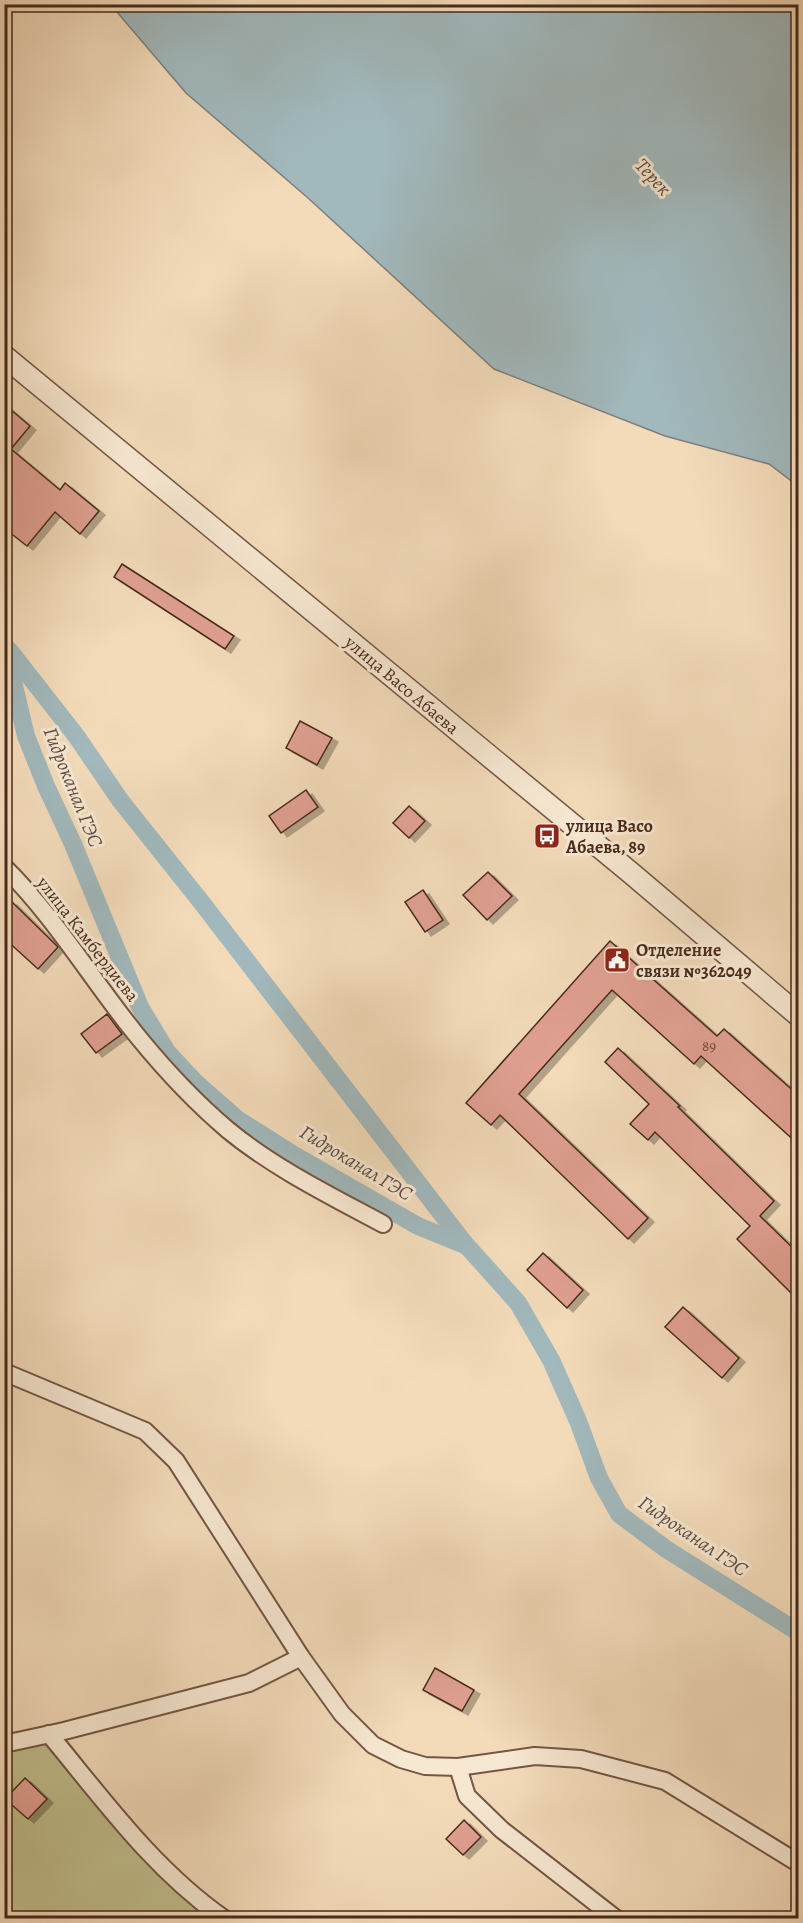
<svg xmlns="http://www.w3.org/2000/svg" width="803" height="1923" font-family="Alegreya,serif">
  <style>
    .green { fill: #c0be8c; stroke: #847454; stroke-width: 1.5 }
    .water { fill: #a1b8bc; stroke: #7e7f7c; stroke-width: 1.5 }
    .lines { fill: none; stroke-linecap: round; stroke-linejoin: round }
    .canal { stroke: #a1b8bc; stroke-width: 18 }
    .building { fill: #e0a092; stroke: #492a1c; stroke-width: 1.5; filter: url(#shadow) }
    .minor-casing { stroke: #745644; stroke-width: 20 }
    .tertiary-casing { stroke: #745644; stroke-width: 24 }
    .minor { stroke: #f7e8d2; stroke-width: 16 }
    .tertiary { stroke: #f7e8d2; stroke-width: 21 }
    .labels { text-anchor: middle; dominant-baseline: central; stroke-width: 6; stroke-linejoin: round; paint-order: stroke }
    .number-label { font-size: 15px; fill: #6f483a }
    .street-label { font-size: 18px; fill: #492a1c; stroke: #f7e8d2 }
    .poi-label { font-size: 18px; font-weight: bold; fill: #492a1c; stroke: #f7e8d2; text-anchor: start }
    .water-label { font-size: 20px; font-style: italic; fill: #5f4e44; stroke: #f7e8d2 }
  </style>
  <defs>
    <filter id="shadow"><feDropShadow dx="6" dy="4" stdDeviation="0" flood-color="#0004"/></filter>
  </defs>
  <rect width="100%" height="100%" fill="#f3dbba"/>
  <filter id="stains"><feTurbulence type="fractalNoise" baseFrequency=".00333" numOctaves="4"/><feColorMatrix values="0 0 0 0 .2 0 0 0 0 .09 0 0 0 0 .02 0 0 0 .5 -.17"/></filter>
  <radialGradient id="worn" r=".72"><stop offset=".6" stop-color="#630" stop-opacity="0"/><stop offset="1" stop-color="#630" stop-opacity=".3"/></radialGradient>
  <path class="green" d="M52,1737L210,1918H5L4,1739Z"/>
  <path class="water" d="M111,5H798V486L769,464L665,436L494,369L308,198L186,93Z"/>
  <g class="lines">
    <g class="canal">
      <path d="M4,644L26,736L46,786L73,844L140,1007L167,1052L194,1081L237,1119L294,1155L418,1226L467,1246L518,1303L551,1360L578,1421L599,1478L619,1514L666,1549L798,1632"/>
      <path d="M9,650L77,737L120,800L202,903L465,1244"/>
    </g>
  </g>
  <g class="building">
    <path d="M4,404L30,426L11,449L60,490L65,483L99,511L80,534L55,512L27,546L4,528Z"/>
    <path d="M122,564L234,636L225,649L114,577Z"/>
    <path d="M300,721L332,738L317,765L286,748Z"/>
    <path d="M306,790L318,807L281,833L269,816Z"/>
    <path d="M409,806L425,821L409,838L393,823Z"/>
    <path d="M488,872L512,896L487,920L463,895Z"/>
    <path d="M423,890L443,920L425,932L405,902Z"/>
    <path d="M11,901L58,947L38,969L4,938V908Z"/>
    <path d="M610,941L717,1036L724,1029L798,1095V1144L701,1056L694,1064L612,990L519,1094L648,1218L628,1239L500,1115L491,1125L466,1103Z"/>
    <path d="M107,1014L122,1034L96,1053L81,1034Z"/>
    <path d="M618,1048L680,1106L678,1107L774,1201L760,1216L798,1253V1300L737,1239L750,1226L655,1132L648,1140L630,1124L649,1104L605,1062Z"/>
    <path d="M543,1253L583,1290L567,1308L527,1270Z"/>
    <path d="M683,1307L739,1358L722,1378L665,1327Z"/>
    <path d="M435,1668L474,1690L462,1711L423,1690Z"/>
    <path d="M25,1778L47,1799L28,1819L5,1799Z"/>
    <path d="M464,1820L481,1837L463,1855L446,1839Z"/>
  </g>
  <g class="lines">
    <defs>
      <g id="minor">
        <path d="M4,867C56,918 93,982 139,1038C166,1071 195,1102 228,1130C274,1168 331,1196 383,1224"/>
        <path d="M4,1372L145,1431L176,1461L301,1657L342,1714L373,1745L401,1759L425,1766L458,1767L535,1756L581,1759L665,1781L798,1863"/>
        <path d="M49,1734C103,1799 153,1869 223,1918"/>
        <path d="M4,1744L64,1731L249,1683L301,1657"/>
        <path d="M458,1767L467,1796L502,1830L615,1918"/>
      </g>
      <path id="tertiary" d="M4,356L631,873L798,1015"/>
    </defs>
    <use href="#minor" class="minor-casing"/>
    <use href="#tertiary" class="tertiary-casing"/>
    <use href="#minor" class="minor"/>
    <use href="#tertiary" class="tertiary"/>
  </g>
  <defs>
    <symbol id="bus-square" viewBox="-11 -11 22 22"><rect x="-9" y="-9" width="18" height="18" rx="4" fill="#8f2418" stroke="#f7e8d2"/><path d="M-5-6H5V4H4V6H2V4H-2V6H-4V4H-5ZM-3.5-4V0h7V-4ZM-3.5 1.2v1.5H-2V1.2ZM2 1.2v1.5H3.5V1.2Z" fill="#fff"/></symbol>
    <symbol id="civic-square" viewBox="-11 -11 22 22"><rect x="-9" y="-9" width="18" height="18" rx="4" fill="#8f2418" stroke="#f7e8d2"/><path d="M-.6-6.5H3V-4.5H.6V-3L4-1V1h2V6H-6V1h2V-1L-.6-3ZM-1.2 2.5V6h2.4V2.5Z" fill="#fff"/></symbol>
  </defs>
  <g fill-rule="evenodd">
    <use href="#bus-square" x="532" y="821" width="30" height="30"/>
    <use href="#civic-square" x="602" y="945" width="30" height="30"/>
  </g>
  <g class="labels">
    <g class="number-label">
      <text x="709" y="1046">89</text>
    </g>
    <g class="street-label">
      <text transform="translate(402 685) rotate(40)">улица Васо Абаева</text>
      <text transform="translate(88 939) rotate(52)">улица Камбердиева</text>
    </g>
    <g class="poi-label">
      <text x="566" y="826">улица Васо<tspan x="566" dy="21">Абаева, 89</tspan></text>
      <text x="636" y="950">Отделение<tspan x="636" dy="21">связи №362049</tspan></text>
    </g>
    <g class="water-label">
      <text transform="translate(653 177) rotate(47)">Терек</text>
      <text transform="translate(73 787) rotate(68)">Гидроканал ГЭС</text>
      <text transform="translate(356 1163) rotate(31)">Гидроканал ГЭС</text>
      <text transform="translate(693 1536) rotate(34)">Гидроканал ГЭС</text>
    </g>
  </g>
  <rect width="803" height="1923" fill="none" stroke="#f3dbba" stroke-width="24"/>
  <rect x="6" y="6" width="791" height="1911" fill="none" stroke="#492a1c" stroke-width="3"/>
  <rect x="12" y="12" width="779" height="1899" fill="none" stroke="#492a1c" stroke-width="1.5"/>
  <rect width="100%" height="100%" filter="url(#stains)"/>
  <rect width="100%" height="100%" fill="url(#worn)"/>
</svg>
